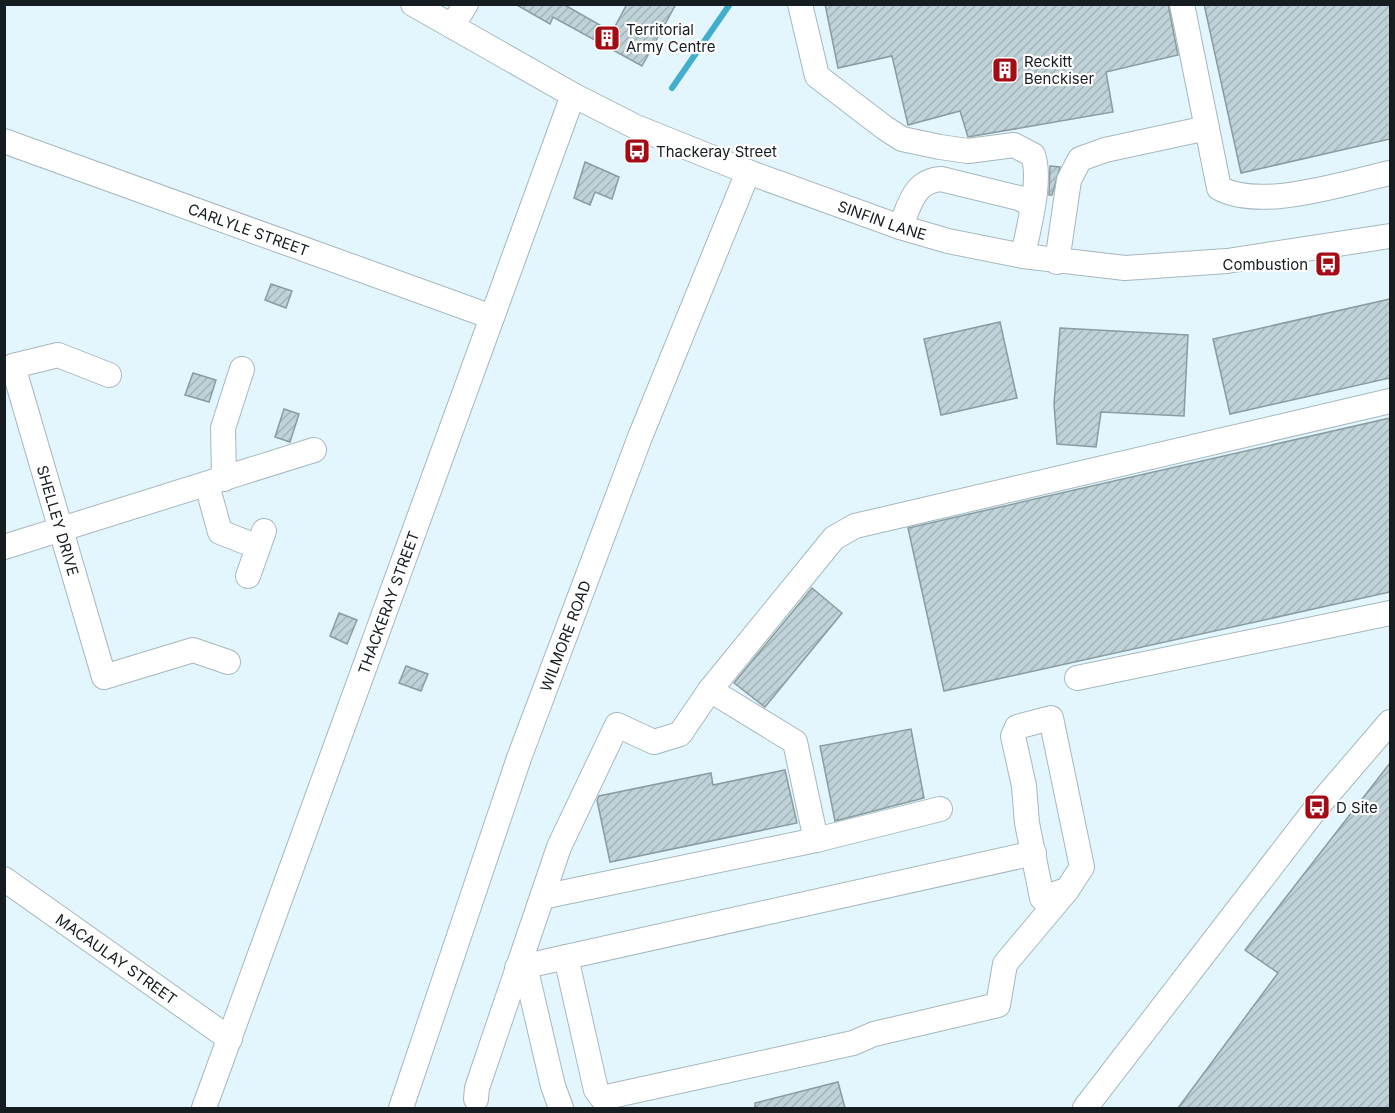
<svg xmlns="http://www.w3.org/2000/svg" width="1395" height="1113" font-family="Inter,sans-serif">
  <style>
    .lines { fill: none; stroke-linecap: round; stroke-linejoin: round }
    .stream { stroke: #41afcc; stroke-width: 6 }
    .building { fill: url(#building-hatch); stroke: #8a9ca2; stroke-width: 1.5 }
    .minor-casing { stroke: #a6b8be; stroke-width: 26 }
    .minor { stroke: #fff; stroke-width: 24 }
    .labels { text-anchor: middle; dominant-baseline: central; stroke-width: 4.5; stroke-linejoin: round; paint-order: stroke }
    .poi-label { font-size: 15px; fill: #161d20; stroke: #fff; text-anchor: start }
    .street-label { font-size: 15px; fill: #161d20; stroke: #fff }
  </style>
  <defs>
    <pattern id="building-hatch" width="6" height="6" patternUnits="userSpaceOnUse" patternTransform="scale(1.5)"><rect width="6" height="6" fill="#bfd2d8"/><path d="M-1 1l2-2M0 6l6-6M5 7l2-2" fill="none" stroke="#a3b4b9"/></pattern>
  </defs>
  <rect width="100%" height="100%" fill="#e3f6fd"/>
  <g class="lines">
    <path class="stream" d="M672,88L730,4"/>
  </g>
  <g class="building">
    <path d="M515,4H563L612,32L627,4H676L642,66L553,17L550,24Z"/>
    <path d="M825,4H1168L1178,55L1106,72L1113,112L968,137L960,111L908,125L892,56L838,68Z"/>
    <path d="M1204,4H1390V139L1241,173Z"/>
    <path d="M585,162L619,177L612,199L595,192L590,205L574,198Z"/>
    <path d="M1050,166L1060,167L1052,195H1049Z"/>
    <path d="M271,284L292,291L286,308L265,300Z"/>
    <path d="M1390,299V378L1230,414L1213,339Z"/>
    <path d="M1000,322L1017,398L941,415L924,339Z"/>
    <path d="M1060,328L1188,335L1184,416L1101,412L1096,447L1057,444L1054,404Z"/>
    <path d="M193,373L216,380L209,402L185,395Z"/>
    <path d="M284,409L299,414L290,442L275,437Z"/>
    <path d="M1390,418V592L944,691L908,528Z"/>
    <path d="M812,588L842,613L765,707L734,683Z"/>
    <path d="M339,613L357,620L347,644L330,636Z"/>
    <path d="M406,666L428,674L421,691L399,683Z"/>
    <path d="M911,729L924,798L835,821L820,746Z"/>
    <path d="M1390,763V1108H1178L1278,973L1245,950Z"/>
    <path d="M785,770L797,823L610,862L597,800L599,796L711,773L713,785Z"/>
    <path d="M838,1082L845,1108H755V1103Z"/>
  </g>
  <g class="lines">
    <defs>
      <g id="minor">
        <path id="s1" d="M413,4L573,95L636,127L748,172L900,227L948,241L1023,256L1125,268L1227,261L1390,236"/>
        <path d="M800,4L817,76L885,128L902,139L940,147L968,151L1014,145L1033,155C1042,181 1028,229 1023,256"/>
        <path d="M1182,4L1219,188C1262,211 1344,183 1390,173"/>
        <path d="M452,26L466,4"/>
        <path id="s2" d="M4,141L492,317"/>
        <path d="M900,227C910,206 913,181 941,179L1019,198L1032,205"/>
        <path d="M1057,262L1069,180L1080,159L1105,150L1207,128"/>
        <path id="s3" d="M109,375L58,355L13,366L104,677L193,650L228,662"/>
        <path d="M224,479L223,428L242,369"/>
        <path d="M207,485L220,532L258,547"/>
        <path d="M4,547L314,450"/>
        <path d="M248,576L264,531"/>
        <path d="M1077,678L1390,613"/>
        <path d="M710,690L795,742L816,840"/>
        <path d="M1051,718L1082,867L1067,890L1042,898L1027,823L1024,786L1013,736L1017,727Z"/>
        <path id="s4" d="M4,879L230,1039"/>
        <path d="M542,897L816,840L940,809"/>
        <path d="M566,957L596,1090L602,1098L853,1043L874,1034L998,1005L1005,964L1067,890"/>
        <path d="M525,966L553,1086L561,1108"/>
        <path d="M517,968L1034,853"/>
        <path d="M476,1099L477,1088L559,847L617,725L654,742L680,734L710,690L834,538L855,526L1390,401"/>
        <path id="s5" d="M204,1108L573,95"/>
        <path id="s6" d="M401,1108L519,758L640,437L748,172"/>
        <path d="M1085,1108L1317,807L1390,722"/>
      </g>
    </defs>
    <use href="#minor" class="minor-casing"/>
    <use href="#minor" class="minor"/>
  </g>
  <defs>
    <symbol id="building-square" viewBox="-11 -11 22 22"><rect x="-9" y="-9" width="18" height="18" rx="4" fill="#a40c15" stroke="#fff"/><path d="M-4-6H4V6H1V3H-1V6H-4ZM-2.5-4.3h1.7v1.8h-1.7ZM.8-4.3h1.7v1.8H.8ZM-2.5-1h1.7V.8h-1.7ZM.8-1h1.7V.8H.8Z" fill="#fff"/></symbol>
    <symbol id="bus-square" viewBox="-11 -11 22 22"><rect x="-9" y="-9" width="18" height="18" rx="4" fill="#a40c15" stroke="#fff"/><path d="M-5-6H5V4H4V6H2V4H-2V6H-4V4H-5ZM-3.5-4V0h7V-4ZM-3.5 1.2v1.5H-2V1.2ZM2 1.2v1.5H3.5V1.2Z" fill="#fff"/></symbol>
  </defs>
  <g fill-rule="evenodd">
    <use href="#building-square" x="592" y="23" width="30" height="30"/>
    <use href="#building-square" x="990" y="55" width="30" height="30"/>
    <use href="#bus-square" x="622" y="136" width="30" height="30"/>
    <use href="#bus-square" x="1313" y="249" width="30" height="30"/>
    <use href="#bus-square" x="1302" y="792" width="30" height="30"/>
  </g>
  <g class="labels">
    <g class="poi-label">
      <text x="626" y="29">Territorial<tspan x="626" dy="17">Army Centre</tspan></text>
      <text x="1024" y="61">Reckitt<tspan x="1024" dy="17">Benckiser</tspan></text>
      <text x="656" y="151">Thackeray Street</text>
      <text x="1308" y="264" text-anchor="end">Combustion</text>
      <text x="1336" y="807">D Site</text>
    </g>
    <g class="street-label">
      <text stroke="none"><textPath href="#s1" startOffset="518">SINFIN LANE</textPath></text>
      <text stroke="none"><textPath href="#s2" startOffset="260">CARLYLE STREET</textPath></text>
      <text stroke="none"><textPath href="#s3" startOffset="262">SHELLEY DRIVE</textPath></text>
      <text stroke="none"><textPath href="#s5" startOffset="538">THACKERAY STREET</textPath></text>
      <text stroke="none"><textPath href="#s6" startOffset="500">WILMORE ROAD</textPath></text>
      <text stroke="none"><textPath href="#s4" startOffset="138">MACAULAY STREET</textPath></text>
    </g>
  </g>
  <rect width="1395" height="1113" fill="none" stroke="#161d20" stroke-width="12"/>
</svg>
